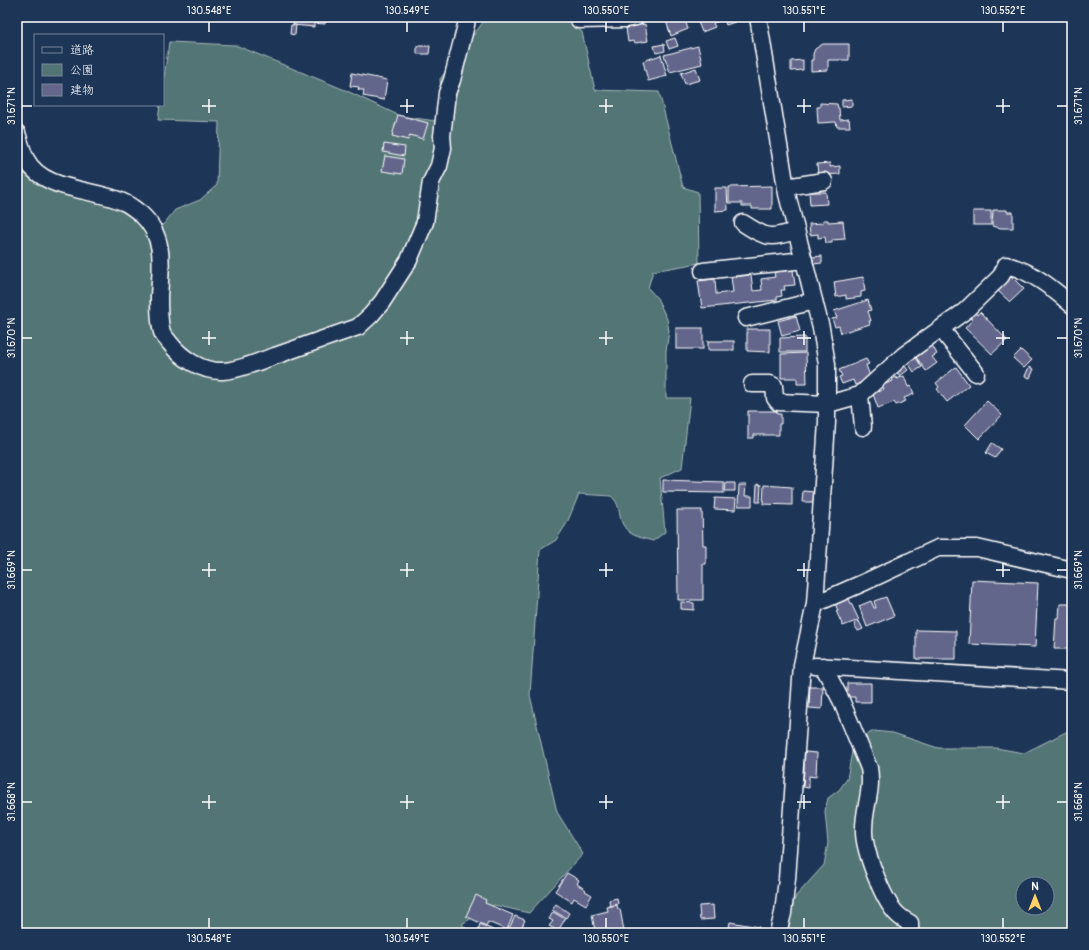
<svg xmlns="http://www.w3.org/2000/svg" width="1089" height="950" font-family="Pangolin,'Klee One',sans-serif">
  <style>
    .green { fill: #537475; stroke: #a9baba; fill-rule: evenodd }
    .building { fill: #64668b; stroke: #fff }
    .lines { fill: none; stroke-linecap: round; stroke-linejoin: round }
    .minor-casing { stroke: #fff; stroke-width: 19 }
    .minor { stroke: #1d3557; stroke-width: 16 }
    .ticks { fill: none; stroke: #fff; stroke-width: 1.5 }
    .neatline { fill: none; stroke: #fff; stroke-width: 1.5 }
    .ticks-label { font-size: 10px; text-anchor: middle; fill: #fff }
  </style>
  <rect width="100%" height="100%" fill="#1d3557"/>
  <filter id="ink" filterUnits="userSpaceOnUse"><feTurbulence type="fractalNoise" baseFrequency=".025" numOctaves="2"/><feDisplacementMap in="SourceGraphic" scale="8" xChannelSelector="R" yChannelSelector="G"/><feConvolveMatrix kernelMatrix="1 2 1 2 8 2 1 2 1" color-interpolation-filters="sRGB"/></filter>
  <g filter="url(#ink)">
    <g class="green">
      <path d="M487,17H563L582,32L595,90L659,92L683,187L698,192L699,263L653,271L648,288L657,298L667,319L669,331L666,351V398H690L682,468L660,478L665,532L653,541C646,539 635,537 629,532C615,520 624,507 611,496L579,494L567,523L556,540L540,550L530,695L557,812L583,854L529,913L494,905L462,924L471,933H17V159L29,177L52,192L109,206L163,225L175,210L200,200L217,185L219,122L158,120L160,105H163V85L169,42L235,45L345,90L400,116L443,122L440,79Z"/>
      <path d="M1072,729V933H783L788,914L796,896L824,865L828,843L825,811L828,798L839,790L847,779L854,741L874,731L893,733L938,748H996L1024,753ZM1023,884H1047V908H1023Z"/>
    </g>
    <g class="building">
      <path d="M294,17H330V18H326L325,24L314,23V27L293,25Z"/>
      <path d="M675,17H684L688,29L671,36L666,21Z"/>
      <path d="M696,17H734L735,22L726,25L724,19L713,23L715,27L702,32Z"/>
      <path d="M645,24L648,41L635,43L634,41L628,42L626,28Z"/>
      <path d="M291,25H296L295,35L290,34Z"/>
      <path d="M675,38L678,46L669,49L666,41Z"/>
      <path d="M664,44L665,51L656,53L654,46Z"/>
      <path d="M823,44H849V60H828V70L811,71V60H813V54L815,49Z"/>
      <path d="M417,46H430L429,54H417Z"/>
      <path d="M698,46L702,64L670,72L664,55Z"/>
      <path d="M661,55L667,76L648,81L643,61Z"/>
      <path d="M803,60V70L791,71V61Z"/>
      <path d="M696,68L700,80L685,84L681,73Z"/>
      <path d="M352,73L387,80L384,100L363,96L364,90H358L359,87L350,86Z"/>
      <path d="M852,99V106L842,107V100Z"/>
      <path d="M820,103L837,104L838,108H839L840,120L849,119L850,127H837L836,122L818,123L817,107H820Z"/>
      <path d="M398,115L428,123L423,139L410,135L408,140L392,136Z"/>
      <path d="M384,144L405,147L404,156L383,152Z"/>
      <path d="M385,156L404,159L402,174L382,171Z"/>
      <path d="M830,163V167L840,166V174L818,175L817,164Z"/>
      <path d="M772,186V209H752V206H742V203H729V187Z"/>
      <path d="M715,188H727L728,210L715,211Z"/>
      <path d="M809,192H826L827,204L810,205Z"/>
      <path d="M993,210H1007V212H1013V228H1001L992,226Z"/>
      <rect x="973" y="211" width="18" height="14"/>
      <path d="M823,220H828V222L843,221L845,239L832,240V243H826L825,237L818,238V234L810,235L809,224L823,223Z"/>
      <path d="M822,256V263L813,264L812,257Z"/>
      <path d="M793,270L795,285L784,286L785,290H781L782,296L777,297V300L702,308L698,281L715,279L716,294L733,292L731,277L751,275L753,291L762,290L761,279L775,277L774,272Z"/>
      <path d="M1011,276L1024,289L1010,302L997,290Z"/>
      <path d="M863,277L865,291L861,292V297L846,299V295L836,297L834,282Z"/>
      <path d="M868,300L871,310L868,311L871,321H869L870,324L841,333L839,326L835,327L832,319L837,318L834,311Z"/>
      <path d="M975,312L977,315L980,312L1007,340L992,354L965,328L972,320L970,317Z"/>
      <path d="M796,316L800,331L782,336L778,321Z"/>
      <rect x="676" y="328" width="27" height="21"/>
      <path d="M747,329H770V352L747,351Z"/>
      <path d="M805,337V352H780V338Z"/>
      <rect x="708" y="341" width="26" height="9"/>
      <path d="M932,345L937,354L932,357L937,363L926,371L916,357Z"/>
      <path d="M1021,350L1032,360L1024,368L1013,358Z"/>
      <path d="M806,353L807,384H797V378H781V354Z"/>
      <path d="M916,358L922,367L914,372L908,363Z"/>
      <path d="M866,359L869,364L866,365L871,379L855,385L853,380L842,384L839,377L842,376L839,370Z"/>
      <path d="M903,364L908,370L900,376L895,370Z"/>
      <path d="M956,367L969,385L947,402L937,389L939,387L936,383Z"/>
      <path d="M1029,367L1034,369L1030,378L1025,376Z"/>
      <path d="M904,376L908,387L911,386L914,394L904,398L906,401L896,405L894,402L878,408L873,394L884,389L882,385L893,381L892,379L896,377L897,379Z"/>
      <path d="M987,401L1002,415L979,439L965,425Z"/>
      <path d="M748,411H777V414H781V424H779V435H754V438H748Z"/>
      <path d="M992,443L1001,449L995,458L986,453Z"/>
      <path d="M663,480L724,482V493L663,492Z"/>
      <path d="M726,483H735V491H725Z"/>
      <path d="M757,484L761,485L760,502H756Z"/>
      <path d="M739,485H746L745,496H752V506H738Z"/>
      <path d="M764,485L792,487V505L763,504Z"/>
      <path d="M803,491L814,492L813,502H802Z"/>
      <path d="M715,498L736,499L735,510L714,509Z"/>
      <path d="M677,510H702L703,545H706V564H703V600H678Z"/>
      <path d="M972,580L1038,583L1035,647L969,644Z"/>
      <path d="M848,597L859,620L843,626L836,611H838L835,603Z"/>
      <path d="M886,597L894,616L867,627L859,606L871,601L874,608H876L874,601Z"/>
      <path d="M681,602L694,603V610L681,609Z"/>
      <path d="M1060,604H1072L1070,649H1054L1056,618H1059Z"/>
      <path d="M859,621L863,629L858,631L854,624Z"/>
      <path d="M916,630L956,631V659H916Z"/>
      <path d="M847,683H871V702H855V697H847Z"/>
      <path d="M810,687H823L822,709L809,708Z"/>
      <path d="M805,752L817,753L816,777L809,776V788L803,787Z"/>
      <path d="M567,873L579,880L577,884L586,890L585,891L592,895L586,905L574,898L572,902L555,891Z"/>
      <path d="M476,895L486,900L485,903L513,915L507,930L488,922L486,926L466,916Z"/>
      <path d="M617,898L618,904L610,906L609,900Z"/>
      <path d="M556,904L569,913L566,918L552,910Z"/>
      <path d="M617,905L618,909H620L624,931L615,933H601L600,930L595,931L592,915L608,911L607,907Z"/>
      <path d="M713,905L714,919L700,920L699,906Z"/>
      <path d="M553,912L565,919L558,931L549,926L553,921L549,919Z"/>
      <path d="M515,916L525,920L519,933L509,929Z"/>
      <path d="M730,922L759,927L758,933H728Z"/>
      <path d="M480,924L493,930L491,933H485L478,930Z"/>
    </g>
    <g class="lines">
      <defs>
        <g id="minor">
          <path d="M577,17L579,20L626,19L636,17"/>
          <path d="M758,17L787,194L821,328L827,364V422L815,604L802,665L787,879L783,913L778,933"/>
          <path d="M17,133C20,142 22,151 26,159C43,192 94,188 123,202C129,204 136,210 141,214C166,237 161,265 159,296C159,306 159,323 162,332C163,336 167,339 169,342C181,358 202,372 223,371C241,370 259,361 275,356C303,346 331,336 358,327L371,315L382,302L409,260L425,222L431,182L439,166L443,148L442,136L447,93L452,80L466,25L467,17"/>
          <path d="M786,187L824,181"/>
          <path d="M743,223C766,238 769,239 796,231"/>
          <path d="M703,271L804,260"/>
          <path d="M746,318L814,301"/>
          <path d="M941,329L976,373"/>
          <path d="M752,384H770L774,386L775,398L778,402L828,404L860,395L904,355L965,311L1001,276L1006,265C1032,271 1052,288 1072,305"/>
          <path d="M860,395L863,427"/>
          <path d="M815,604L865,582L938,548H977L1072,570"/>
          <path d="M815,666L1072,681"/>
          <path d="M823,666L841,700L869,768C873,791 864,807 864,829C863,849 883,900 897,914C901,918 906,921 910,923V933"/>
        </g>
      </defs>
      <use href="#minor" class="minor-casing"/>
      <use href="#minor" class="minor"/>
    </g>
  </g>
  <path class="ticks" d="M209,22V32M407,22V32M606,22V32M804,22V32M1003,22V32M209,99V113M407,99V113M606,99V113M804,99V113M1003,99V113M22,106H32M202,106H216M400,106H414M599,106H613M797,106H811M996,106H1010M1057,106H1067M209,331V345M407,331V345M606,331V345M804,331V345M1003,331V345M22,338H32M202,338H216M400,338H414M599,338H613M797,338H811M996,338H1010M1057,338H1067M209,563V577M407,563V577M606,563V577M804,563V577M1003,563V577M22,570H32M202,570H216M400,570H414M599,570H613M797,570H811M996,570H1010M1057,570H1067M209,795V809M407,795V809M606,795V809M804,795V809M1003,795V809M22,802H32M202,802H216M400,802H414M599,802H613M797,802H811M996,802H1010M1057,802H1067M209,918V928M407,918V928M606,918V928M804,918V928M1003,918V928"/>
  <rect width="1089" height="950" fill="none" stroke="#1d3557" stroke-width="44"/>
  <rect x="34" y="34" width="130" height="72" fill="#1d3557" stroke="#77869a"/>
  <rect x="42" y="47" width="20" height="6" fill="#1d3557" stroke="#77869a"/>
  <text x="70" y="54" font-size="12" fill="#ffffff">道路</text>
  <rect x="42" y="64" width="20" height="12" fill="#537475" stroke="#77869a"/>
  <text x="70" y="74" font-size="12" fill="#ffffff">公園</text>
  <rect x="42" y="84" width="20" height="12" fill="#64668b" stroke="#77869a"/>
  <text x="70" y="94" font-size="12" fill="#ffffff">建物</text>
  <g transform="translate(1035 896)"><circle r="19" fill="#1d3557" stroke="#77869a"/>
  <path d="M0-3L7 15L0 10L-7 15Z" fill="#ffd166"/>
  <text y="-6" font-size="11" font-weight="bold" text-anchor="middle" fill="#ffffff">N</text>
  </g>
  <rect x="22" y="22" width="1045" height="906" class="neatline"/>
  <g class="ticks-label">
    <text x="209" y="14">130.548°E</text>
    <text x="407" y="14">130.549°E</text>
    <text x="606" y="14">130.550°E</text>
    <text x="804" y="14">130.551°E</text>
    <text x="1003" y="14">130.552°E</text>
    <text transform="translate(11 106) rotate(-90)" y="4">31.671°N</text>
    <text transform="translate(1078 106) rotate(-90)" y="4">31.671°N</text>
    <text transform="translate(11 338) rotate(-90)" y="4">31.670°N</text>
    <text transform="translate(1078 338) rotate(-90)" y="4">31.670°N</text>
    <text transform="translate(11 570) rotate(-90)" y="4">31.669°N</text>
    <text transform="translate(1078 570) rotate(-90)" y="4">31.669°N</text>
    <text transform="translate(11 802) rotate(-90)" y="4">31.668°N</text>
    <text transform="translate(1078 802) rotate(-90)" y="4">31.668°N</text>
    <text x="209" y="942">130.548°E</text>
    <text x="407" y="942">130.549°E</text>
    <text x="606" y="942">130.550°E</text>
    <text x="804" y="942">130.551°E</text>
    <text x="1003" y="942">130.552°E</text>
  </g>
</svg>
